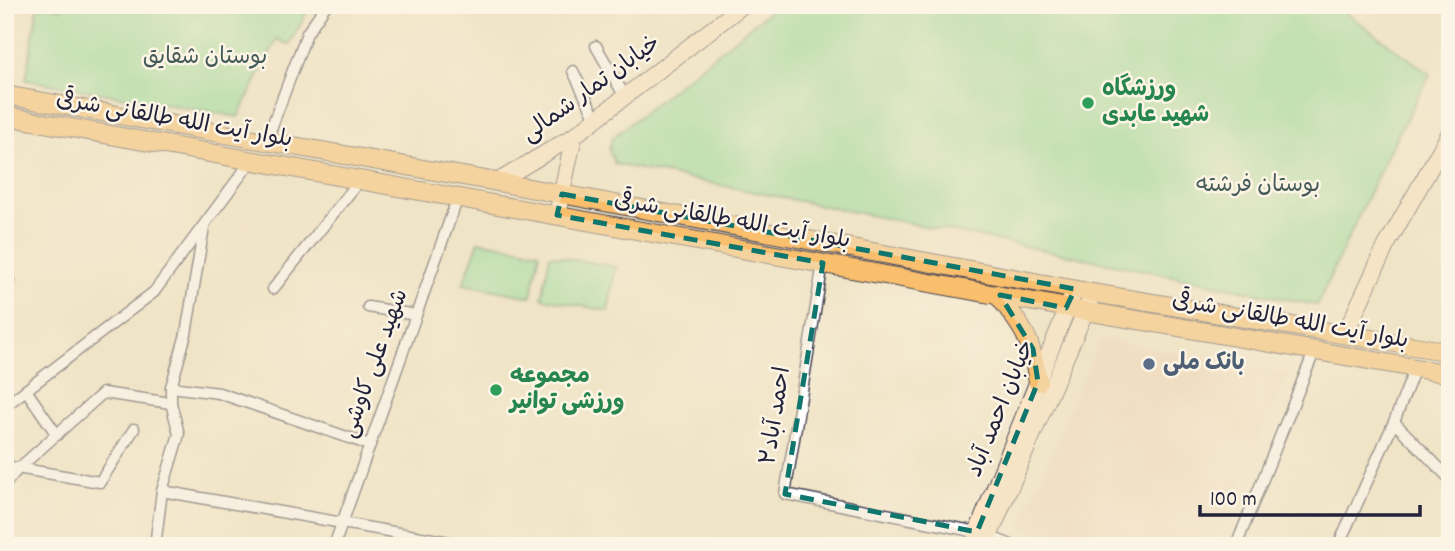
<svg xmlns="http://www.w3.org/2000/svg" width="1455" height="551" font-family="Dekko,'Playpen Sans Arabic',sans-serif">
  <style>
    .built { fill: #efd6bc }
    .green { fill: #8fdd9b; stroke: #58806b; stroke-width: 2 }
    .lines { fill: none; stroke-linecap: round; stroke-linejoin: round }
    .street-casing { stroke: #413f50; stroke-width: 13 }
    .secondary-casing { stroke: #413f50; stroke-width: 18 }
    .primary-casing { stroke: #413f50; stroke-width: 20 }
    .street { stroke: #fff; stroke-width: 10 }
    .secondary { stroke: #fde5c5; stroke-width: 16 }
    .primary { stroke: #f9bf6d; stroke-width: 18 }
    .marked { fill: none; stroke: #0f766e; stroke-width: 5; stroke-dasharray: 14 9; stroke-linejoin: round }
    .leisure-dot { fill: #2e9e5b; stroke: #fcf5e5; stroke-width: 2.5 }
    .service-dot { fill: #5c6f8a; stroke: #fcf5e5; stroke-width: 2.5 }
    .labels { text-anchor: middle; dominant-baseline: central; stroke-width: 5; stroke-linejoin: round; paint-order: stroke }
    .park-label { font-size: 23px; fill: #435a58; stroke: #fcf5e5 }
    .street-label { font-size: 23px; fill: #22223b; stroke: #fcf5e5 }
    .leisure-label { font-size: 23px; font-weight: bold; fill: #27864d; stroke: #fcf5e5; text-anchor: start }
    .service-label { font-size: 23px; font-weight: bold; fill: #4e5e75; stroke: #fcf5e5; text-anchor: start }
  </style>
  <rect width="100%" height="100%" fill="#fcf5e5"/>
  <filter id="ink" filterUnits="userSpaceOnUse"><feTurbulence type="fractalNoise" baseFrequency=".0143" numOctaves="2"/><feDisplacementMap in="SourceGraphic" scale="14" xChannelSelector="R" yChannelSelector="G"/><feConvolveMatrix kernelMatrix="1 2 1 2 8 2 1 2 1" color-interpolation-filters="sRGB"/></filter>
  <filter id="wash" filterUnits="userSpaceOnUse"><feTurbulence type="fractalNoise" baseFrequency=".00686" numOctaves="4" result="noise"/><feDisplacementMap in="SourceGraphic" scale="28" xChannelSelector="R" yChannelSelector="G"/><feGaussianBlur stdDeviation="1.57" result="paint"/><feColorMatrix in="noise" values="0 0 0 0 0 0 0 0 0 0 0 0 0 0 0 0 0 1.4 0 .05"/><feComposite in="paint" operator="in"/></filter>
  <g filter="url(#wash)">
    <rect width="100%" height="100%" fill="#f0e4c6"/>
    <path class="built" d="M1100,338L1289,373L1215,546H1066L1020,526Z"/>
    <g class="green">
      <path d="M38,5L62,9L64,5H311L289,45L277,39L238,117L26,80Z"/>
      <path d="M777,5H1335L1430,74L1388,153L1317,305L615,164L609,150L612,138Z"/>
      <path d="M479,241L540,252L531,297L463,284Z"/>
      <path d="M550,255L616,267L608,311L542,298Z"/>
    </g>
  </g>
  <g filter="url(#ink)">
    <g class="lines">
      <defs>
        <g id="street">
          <path d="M596,46L625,97"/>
          <path d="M573,71L596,119"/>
          <path d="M266,142L307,33L326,5"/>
          <path d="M823,263L785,494L977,532L1014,546"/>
          <path d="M5,285L9,281"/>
          <path d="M273,289L360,180"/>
          <path d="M368,307L416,315"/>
          <path d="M171,387L219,393L370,445"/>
          <path d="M26,390L57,435"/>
          <path d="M5,406L154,292L252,160"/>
          <path d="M1394,422L1450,479"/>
          <path d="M5,466L100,482L134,429"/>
          <path d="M5,484L18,469L103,393L171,403"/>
          <path d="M162,491L472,546"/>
          <path d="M155,546L162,491L179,434L171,403V387L186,334L204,227"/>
          <path d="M334,546L458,197"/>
          <path d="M1236,546L1314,352"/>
          <path d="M1338,546L1394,422L1415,368"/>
        </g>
        <g id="secondary">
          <path d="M497,182L574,136L743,5"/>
          <path d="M557,215L574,136"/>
          <path d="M1345,334L1386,246L1450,133"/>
          <path d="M974,546L977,532L1075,289"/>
          <path d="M985,546L1090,300"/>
        </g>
        <g id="primary">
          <path d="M5,95L497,182L1093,293L1450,352"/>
          <path d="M5,116L1085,311L1450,374"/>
          <path d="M997,294C1024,329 1031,337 1038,382"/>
        </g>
      </defs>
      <use href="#street" class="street-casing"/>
      <use href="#secondary" class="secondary-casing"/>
      <use href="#primary" class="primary-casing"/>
      <use href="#street" class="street"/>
      <use href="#secondary" class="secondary"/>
      <use href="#primary" class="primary"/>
    </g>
  </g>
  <path d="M0 0H1455V551H0ZM562,194L1075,289L1066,308L1000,295L1033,349L1038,382L977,532L785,494L823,263L557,215Z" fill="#f0e4c6" fill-opacity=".55" fill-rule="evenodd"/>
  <path class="marked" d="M562,194L1075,289L1066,308L1000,295L1033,349L1038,382L977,532L785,494L823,263L557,215Z"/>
  <g class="leisure-dot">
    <circle cx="1088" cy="103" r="7"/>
    <circle cx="496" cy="390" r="7"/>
  </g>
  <circle class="service-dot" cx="1149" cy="364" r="7"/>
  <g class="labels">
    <g class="park-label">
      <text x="205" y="58">بوستان شقایق</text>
      <text x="1258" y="186">بوستان فرشته</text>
    </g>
    <g class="street-label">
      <text transform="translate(592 90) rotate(-36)">خیابان تمار شمالی</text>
      <text transform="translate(174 121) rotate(10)">بلوار آیت الله طالقانی شرقی</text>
      <text transform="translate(732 222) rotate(10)">بلوار آیت الله طالقانی شرقی</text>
      <text transform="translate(1290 322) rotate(10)">بلوار آیت الله طالقانی شرقی</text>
      <text transform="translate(376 364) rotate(-70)">شهید علی کاوشی</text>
      <text transform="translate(1002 409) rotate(-68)">خیابان احمد آباد</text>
      <text transform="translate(777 416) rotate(-81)">احمد آباد۲</text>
    </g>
    <g class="leisure-label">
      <text x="1102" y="90">ورزشگاه<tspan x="1102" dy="26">شهید عابدی</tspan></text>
      <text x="510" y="377">مجموعه<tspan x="510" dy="26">ورزشی توانیر</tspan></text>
    </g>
    <g class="service-label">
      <text x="1163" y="364">بانک ملی</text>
    </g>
  </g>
  <rect width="1455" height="551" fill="none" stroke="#fcf5e5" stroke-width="28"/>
  <path d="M1200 505v10h220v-10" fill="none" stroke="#22223b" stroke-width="3.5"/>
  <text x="1210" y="505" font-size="21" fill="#22223b" stroke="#fcf5e5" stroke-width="5" paint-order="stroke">100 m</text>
</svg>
